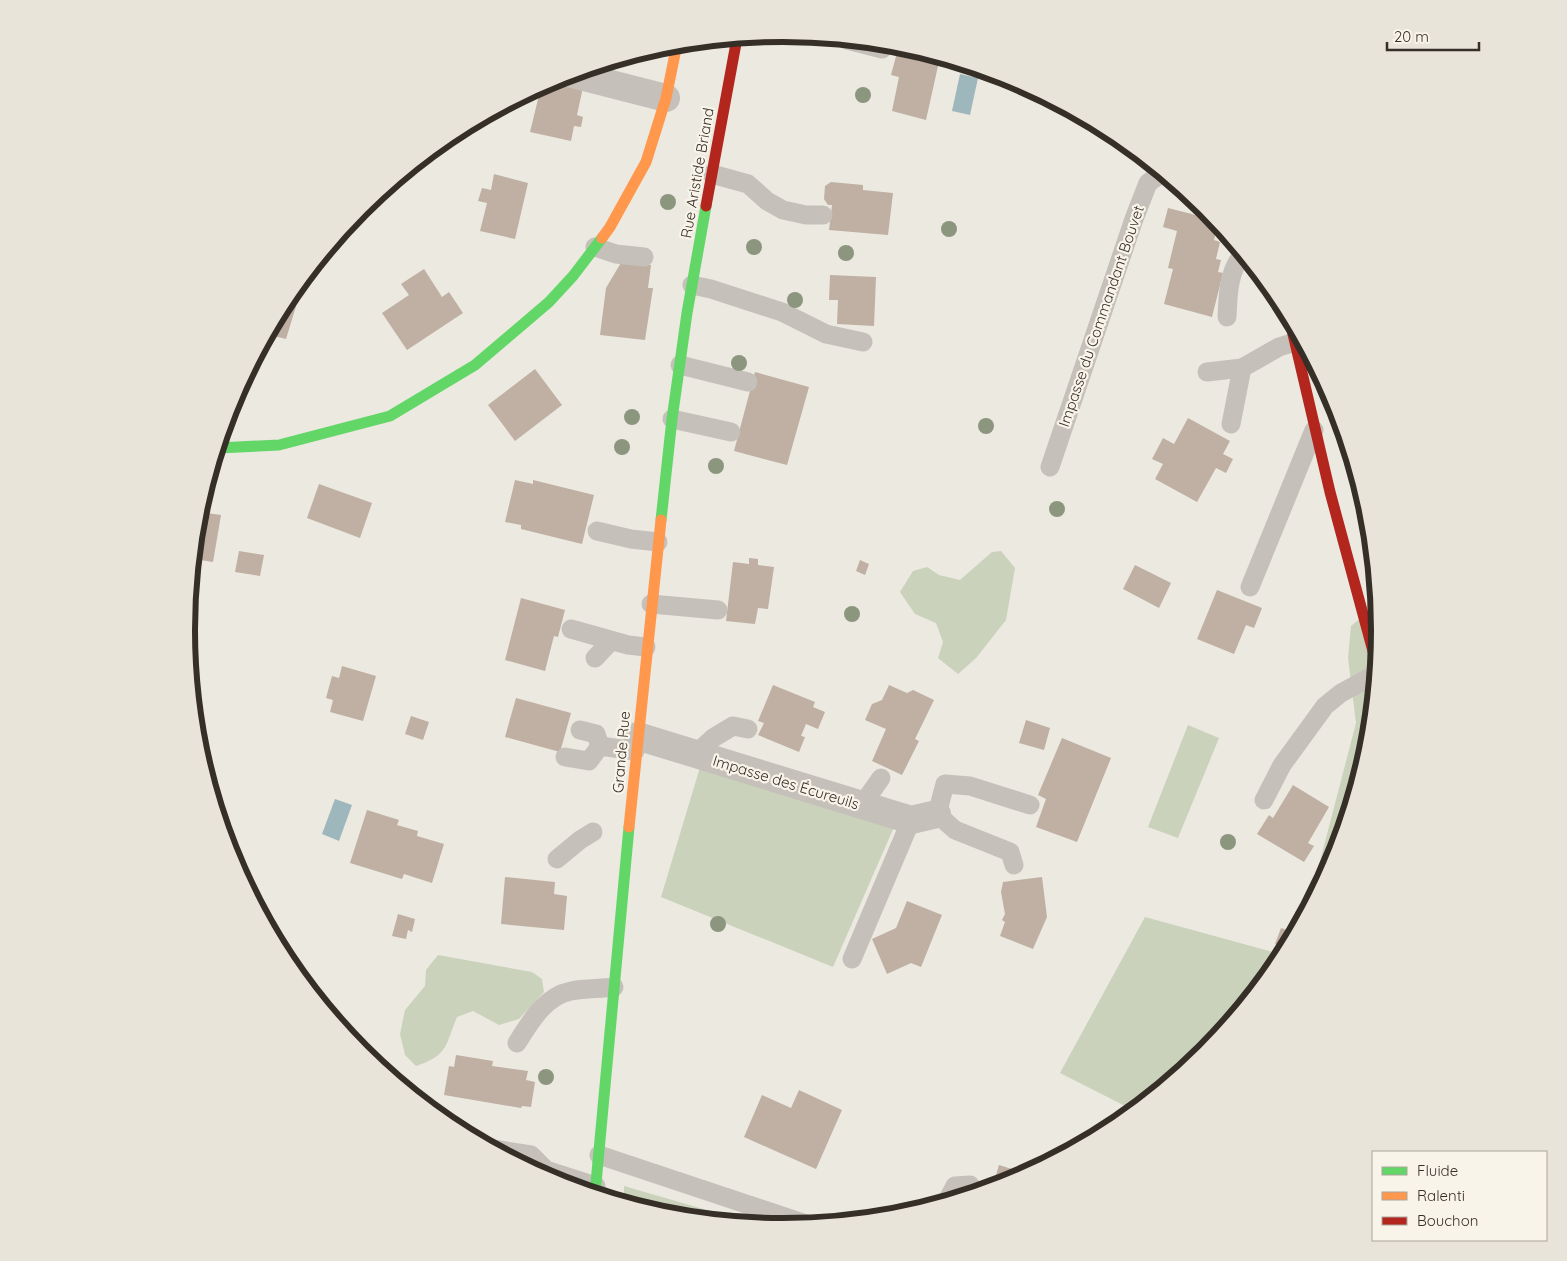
<svg xmlns="http://www.w3.org/2000/svg" width="1567" height="1261" font-family="Quicksand,sans-serif">
  <style>
    .green { fill: #cad2bc }
    .water { fill: #9eb7bc }
    .building { fill: #bfb0a3 }
    .lines { fill: none; stroke-linecap: round; stroke-linejoin: round }
    .lane { stroke: #c5c1ba; stroke-width: 19 }
    .street { stroke: #c5c1ba; stroke-width: 28 }
    .fast { stroke: #63d668; stroke-width: 11 }
    .slow { stroke: #ff974d; stroke-width: 11 }
    .jam { stroke: #b3261e; stroke-width: 11 }
    .tree { fill: #8c967f }
    .labels { text-anchor: middle; dominant-baseline: central; stroke-width: 4.5; stroke-linejoin: round; paint-order: stroke }
    .street-label { font-size: 15px; fill: #362f28; stroke: #f9f4e9 }
    .rim { fill: none; stroke: #362f28; stroke-width: 6 }
  </style>
  <rect width="100%" height="100%" fill="#ece9e1"/>
  <g class="green">
    <path d="M1001,551L1015,568L1006,620L976,658L958,674L938,658L943,642L936,623L915,614L900,592L913,571L927,567L939,575L960,580L992,552Z"/>
    <path d="M1378,604L1380,631L1369,747L1335,859L1307,911L1356,723L1348,658L1351,626Z"/>
    <path d="M1188,725L1219,738L1178,838L1148,827Z"/>
    <path d="M701,764L894,827L833,967L661,897Z"/>
    <path d="M1145,917L1284,955L1280,962L1205,1053L1135,1111L1060,1073Z"/>
    <path d="M438,955L532,972L542,979L544,992L519,1019L499,1025L473,1011L457,1017C445,1045 449,1055 416,1066L405,1055L400,1034L405,1010L425,986L426,970Z"/>
    <path d="M624,1186L755,1224L667,1216L624,1203Z"/>
  </g>
  <g class="water">
    <path d="M960,74L978,78L970,115L952,111Z"/>
    <path d="M335,799L352,805L339,841L322,834Z"/>
  </g>
  <g class="building">
    <path d="M899,45L940,57L926,120L892,111L899,77L891,75Z"/>
    <path d="M553,80L583,87L577,115L583,117L581,127L574,126L571,141L530,132L541,87Z"/>
    <path d="M1106,130L1115,134L1125,143L1119,147Z"/>
    <path d="M494,174L528,183L515,239L480,231L487,203L478,201L482,188L491,190Z"/>
    <path d="M831,182L863,185V190L893,193L888,235L829,230L832,205H828L824,199L825,186Z"/>
    <path d="M1168,208L1215,220L1218,224L1214,240L1220,242L1216,259L1221,260L1218,272L1223,273L1212,317L1164,304L1173,269L1168,268L1177,231L1163,227Z"/>
    <path d="M622,261L651,265L648,288H653L645,340L600,335L606,288Z"/>
    <path d="M424,269L442,297L449,292L463,313L407,350L382,313L409,295L401,284Z"/>
    <path d="M830,275L876,277L874,326L837,324L838,300H829Z"/>
    <path d="M296,289L301,290L286,339L274,336L271,342L265,340L287,299Z"/>
    <path d="M535,369L562,405L515,441L488,405Z"/>
    <path d="M755,372L809,387L787,465L734,451Z"/>
    <path d="M1188,418L1230,441L1223,454L1233,459L1226,473L1216,468L1197,502L1155,479L1163,464L1152,459L1163,438L1174,444Z"/>
    <path d="M515,480L533,484V480L594,495L582,544L521,529V525L505,522Z"/>
    <path d="M319,484L372,503L360,538L307,518Z"/>
    <path d="M199,512L221,515L213,562L194,559Z"/>
    <path d="M239,551L264,555L260,576L235,572Z"/>
    <path d="M749,558L758,559V565L774,567L768,609L758,608L755,624L726,621L733,562L749,564Z"/>
    <path d="M860,560L869,564L865,575L856,571Z"/>
    <path d="M1135,565L1171,583L1159,608L1123,589Z"/>
    <path d="M1217,590L1262,608L1254,628L1246,625L1234,654L1197,639Z"/>
    <path d="M521,598L565,610L558,637L554,636L545,671L505,660Z"/>
    <path d="M342,666L376,676L363,721L330,712L333,700L326,698L332,676L339,678Z"/>
    <path d="M773,685L815,702L813,707L825,712L818,729L806,724L801,736L805,737L799,752L758,735L764,723L758,721Z"/>
    <path d="M889,685L907,693L913,690L934,700L915,739L919,741L902,775L872,761L886,729L865,720L872,704L882,700Z"/>
    <path d="M516,698L571,713L560,752L505,737Z"/>
    <path d="M411,716L429,722L423,740L405,734Z"/>
    <path d="M1026,720L1050,728L1044,750L1019,743Z"/>
    <path d="M1062,738L1111,758L1077,842L1036,827L1046,799L1038,795Z"/>
    <path d="M1293,785L1329,807L1308,843L1314,846L1304,862L1257,834L1269,815L1273,818Z"/>
    <path d="M367,810L399,820L397,825L418,831L417,836L444,844L432,883L404,874L402,879L350,863Z"/>
    <path d="M505,877L555,882L554,894L567,896L564,930L501,924Z"/>
    <path d="M1042,877L1047,917L1033,949L1000,936L1005,922L1002,920L1005,914L1001,892L1003,882Z"/>
    <path d="M907,901L942,915L921,967L911,963L887,974L872,939L896,928Z"/>
    <path d="M398,914L415,919L412,932L408,930L406,939L392,936Z"/>
    <path d="M1281,928L1293,932L1287,948L1275,944Z"/>
    <path d="M315,996L326,998L324,1007Z"/>
    <path d="M456,1055L493,1061L492,1066L528,1071L526,1080L535,1082L531,1107L522,1106L521,1108L444,1095L449,1066L454,1067Z"/>
    <path d="M799,1090L842,1110L816,1169L744,1137L762,1095L791,1108Z"/>
    <path d="M999,1165L1027,1174L1012,1182L992,1188Z"/>
  </g>
  <g class="lines">
    <g class="lane">
      <path d="M847,40L882,49"/>
      <path d="M712,174L748,184L767,201L783,210L806,215H823"/>
      <path d="M595,247L616,254L644,257"/>
      <path d="M692,285L711,289L782,312L826,334L863,342"/>
      <path d="M1227,317C1228,295 1228,272 1243,254"/>
      <path d="M680,365L748,382"/>
      <path d="M1207,372L1242,368"/>
      <path d="M672,419L731,432"/>
      <path d="M1231,424L1242,368L1279,347L1295,342"/>
      <path d="M1050,467L1134,219L1148,183L1162,173"/>
      <path d="M597,531L631,539L658,542"/>
      <path d="M1250,587L1314,430"/>
      <path d="M651,604L718,610"/>
      <path d="M571,629L628,645L646,647"/>
      <path d="M595,658L611,641"/>
      <path d="M580,730L596,734L600,746"/>
      <path d="M696,754L713,738L733,726L748,729"/>
      <path d="M565,757L589,761L600,746L635,751"/>
      <path d="M1264,800L1282,765L1325,706L1341,693L1376,674"/>
      <path d="M862,805L881,778"/>
      <path d="M557,859L580,840L593,832"/>
      <path d="M1014,865L1010,852L955,830L937,814L945,784L970,786L1030,805"/>
      <path d="M852,959L911,820"/>
      <path d="M517,1043C530,1022 545,996 571,991C585,988 600,989 614,987"/>
      <path d="M493,1149L531,1155L546,1170L596,1186"/>
      <path d="M599,1155L809,1225"/>
      <path d="M947,1201L955,1186L970,1185"/>
    </g>
    <g class="street">
      <path d="M572,74L666,98"/>
      <path d="M637,736L911,820L937,814"/>
    </g>
    <g class="fast">
      <path d="M218,448L279,445L390,416L475,365L549,302L573,276L602,238"/>
      <path d="M661,520L672,419L687,313L706,206"/>
      <path d="M595,1194L629,827"/>
    </g>
    <g class="slow">
      <path d="M602,238L610,227L646,162L666,98L677,44"/>
      <path d="M629,827L661,520"/>
    </g>
    <g class="jam">
      <path d="M706,206L737,38"/>
      <path d="M1289,317L1330,492L1377,666"/>
    </g>
  </g>
  <g class="tree">
    <circle cx="863" cy="95" r="8"/>
    <circle cx="668" cy="202" r="8"/>
    <circle cx="949" cy="229" r="8"/>
    <circle cx="754" cy="247" r="8"/>
    <circle cx="846" cy="253" r="8"/>
    <circle cx="795" cy="300" r="8"/>
    <circle cx="739" cy="363" r="8"/>
    <circle cx="632" cy="417" r="8"/>
    <circle cx="986" cy="426" r="8"/>
    <circle cx="622" cy="447" r="8"/>
    <circle cx="716" cy="466" r="8"/>
    <circle cx="1057" cy="509" r="8"/>
    <circle cx="852" cy="614" r="8"/>
    <circle cx="1228" cy="842" r="8"/>
    <circle cx="718" cy="924" r="8"/>
    <circle cx="546" cy="1077" r="8"/>
  </g>
  <g class="labels">
    <g class="street-label">
      <text transform="translate(697 173) rotate(-80)">Rue Aristide Briand</text>
      <text transform="translate(1101 316) rotate(-71)">Impasse du Commandant Bouvet</text>
      <text transform="translate(621 752) rotate(-85)">Grande Rue</text>
      <text transform="translate(786 782) rotate(17)">Impasse des Écureuils</text>
    </g>
  </g>
  <path d="M0 0H1567V1261H0ZM195 630a588 588 0 1 1 1176 0a588 588 0 1 1-1176 0Z" fill="#e9e4da" fill-rule="evenodd"/>
  <path class="rim" d="M195 630a588 588 0 1 1 1176 0a588 588 0 1 1-1176 0Z"/>
  <rect x="1372" y="1151" width="175" height="90" fill="#f9f4e9" stroke="#aba59c"/>
  <rect x="1382" y="1167" width="25" height="8" fill="#63d668" stroke="#aba59c"/>
  <text x="1417" y="1176" font-size="15" fill="#362f28">Fluide</text>
  <rect x="1382" y="1192" width="25" height="8" fill="#ff974d" stroke="#aba59c"/>
  <text x="1417" y="1201" font-size="15" fill="#362f28">Ralenti</text>
  <rect x="1382" y="1217" width="25" height="8" fill="#b3261e" stroke="#aba59c"/>
  <text x="1417" y="1226" font-size="15" fill="#362f28">Bouchon</text>
  <path d="M1387 42v8h92v-8" fill="none" stroke="#362f28" stroke-width="2.5"/>
  <text x="1394" y="42" font-size="15" fill="#362f28" stroke="#f9f4e9" stroke-width="4" paint-order="stroke">20 m</text>
</svg>
